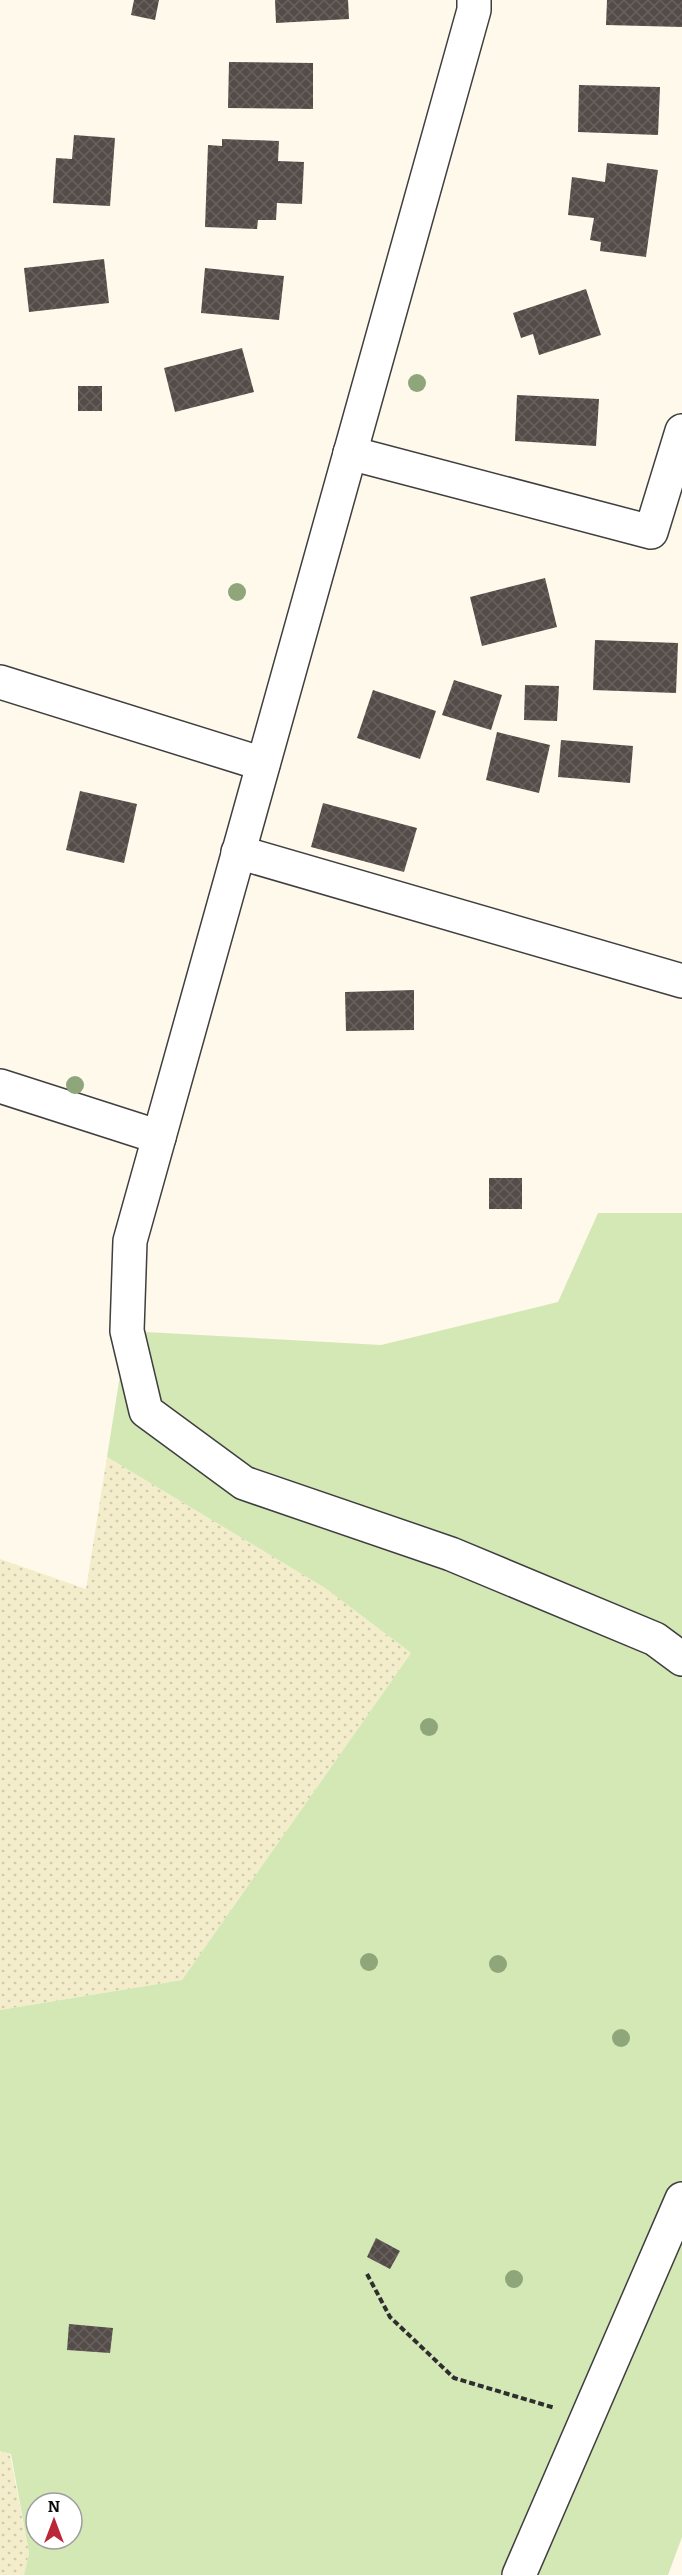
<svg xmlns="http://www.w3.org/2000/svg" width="682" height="2575" font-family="Bitter,serif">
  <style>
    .farmland { fill: url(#farmland-dots) }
    .grass { fill: #d4e8b6; fill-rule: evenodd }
    .building { fill: url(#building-cross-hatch) }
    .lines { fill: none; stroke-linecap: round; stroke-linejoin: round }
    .minor-casing { stroke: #3f3f3f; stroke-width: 36 }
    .path { stroke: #2e2e2e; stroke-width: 4; stroke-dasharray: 6 3; stroke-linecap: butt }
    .minor { stroke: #fff; stroke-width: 33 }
    .tree { fill: #8ea67a }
  </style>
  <defs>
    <pattern id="farmland-dots" width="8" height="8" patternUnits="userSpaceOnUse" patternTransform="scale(1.5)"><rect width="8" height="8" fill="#f3edcc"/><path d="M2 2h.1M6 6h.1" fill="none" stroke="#cfcaae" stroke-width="1.8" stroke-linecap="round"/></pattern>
    <pattern id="building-cross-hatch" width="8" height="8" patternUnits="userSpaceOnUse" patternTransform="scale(1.5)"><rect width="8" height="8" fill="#544c48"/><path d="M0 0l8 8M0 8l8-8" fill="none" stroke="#68615e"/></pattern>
  </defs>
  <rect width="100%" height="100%" fill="#fff9eb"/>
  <g class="farmland">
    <path d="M107,1457L325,1588L411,1653L182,1980L0,2010V1559L86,1589Z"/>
    <path d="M0,2451L10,2454L29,2553L24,2575H0Z"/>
  </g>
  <path class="grass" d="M598,1213H682V2537L668,2575H24L29,2553L11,2454L0,2451V2010L182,1980L411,1653L325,1588L107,1457L127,1331L381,1345L558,1302ZM36,2503H72V2539H36Z"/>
  <g class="building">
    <path d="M134,0H159L155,20L131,15Z"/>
    <path d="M275,0H348L349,19L276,23Z"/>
    <path d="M607,0H682V27L606,25Z"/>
    <path d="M229,62L313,63V109L228,108Z"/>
    <path d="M579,85L660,87L658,135L578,132Z"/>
    <path d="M74,135L115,138L110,206L53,203L56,158L72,159Z"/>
    <path d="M222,139L279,141L278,161L304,162L302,204L277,203L276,220H258L257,229L205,227L208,145L222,146Z"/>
    <path d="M607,163L658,170L646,257L600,251L601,242L590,240L594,218L568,215L572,177L605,182Z"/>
    <path d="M104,259L109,303L29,312L24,268Z"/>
    <path d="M205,268L284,276L279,320L201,313Z"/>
    <path d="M586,289L601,335L539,355L533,334L521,338L513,313Z"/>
    <path d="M242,348L254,392L175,412L164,368Z"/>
    <rect x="78" y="386" width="24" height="25"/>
    <path d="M517,395L599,399L596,446L515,441Z"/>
    <path d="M545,578L557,627L482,646L470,597Z"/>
    <path d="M595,640L678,643L676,693L593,690Z"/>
    <path d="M454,680L502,695L491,730L442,715Z"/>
    <path d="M525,685L559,686L557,721L524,720Z"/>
    <path d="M373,690L436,711L420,759L357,738Z"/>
    <path d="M497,732L550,745L539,793L486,780Z"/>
    <path d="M561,740L633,746L630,783L558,777Z"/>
    <path d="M80,791L137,804L124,863L66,850Z"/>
    <path d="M323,803L417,828L404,872L311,847Z"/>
    <path d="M414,990V1030L346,1031L345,992Z"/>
    <rect x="489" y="1178" width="33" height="31"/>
    <path d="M376,2238L400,2251L390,2269L367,2257Z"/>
    <path d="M69,2324L113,2328L110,2353L67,2350Z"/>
  </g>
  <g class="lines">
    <defs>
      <g id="minor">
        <path d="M474,0V10L130,1241L127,1331L146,1411L244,1483L451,1554L655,1639L682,1659"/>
        <path d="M350,453L651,532L682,431"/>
        <path d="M0,682L263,764"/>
        <path d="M238,852L682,981"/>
        <path d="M0,1086L159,1137"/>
        <path d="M519,2575L682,2199"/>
      </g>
    </defs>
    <use href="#minor" class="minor-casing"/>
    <path class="path" d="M367,2274L390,2317L454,2378L555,2408"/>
    <use href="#minor" class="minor"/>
  </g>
  <g class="tree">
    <circle cx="417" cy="383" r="9"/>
    <circle cx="237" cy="592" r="9"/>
    <circle cx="75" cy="1085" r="9"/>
    <circle cx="429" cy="1727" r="9"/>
    <circle cx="369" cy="1962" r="9"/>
    <circle cx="498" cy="1964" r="9"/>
    <circle cx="621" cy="2038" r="9"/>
    <circle cx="514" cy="2279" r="9"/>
  </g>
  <g transform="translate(54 2521)"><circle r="28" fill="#ffffff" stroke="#9e9e9e" stroke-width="1.5"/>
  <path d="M0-4.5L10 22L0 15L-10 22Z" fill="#b92739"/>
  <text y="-9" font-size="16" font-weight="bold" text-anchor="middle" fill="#0c0c0c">N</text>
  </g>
</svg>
